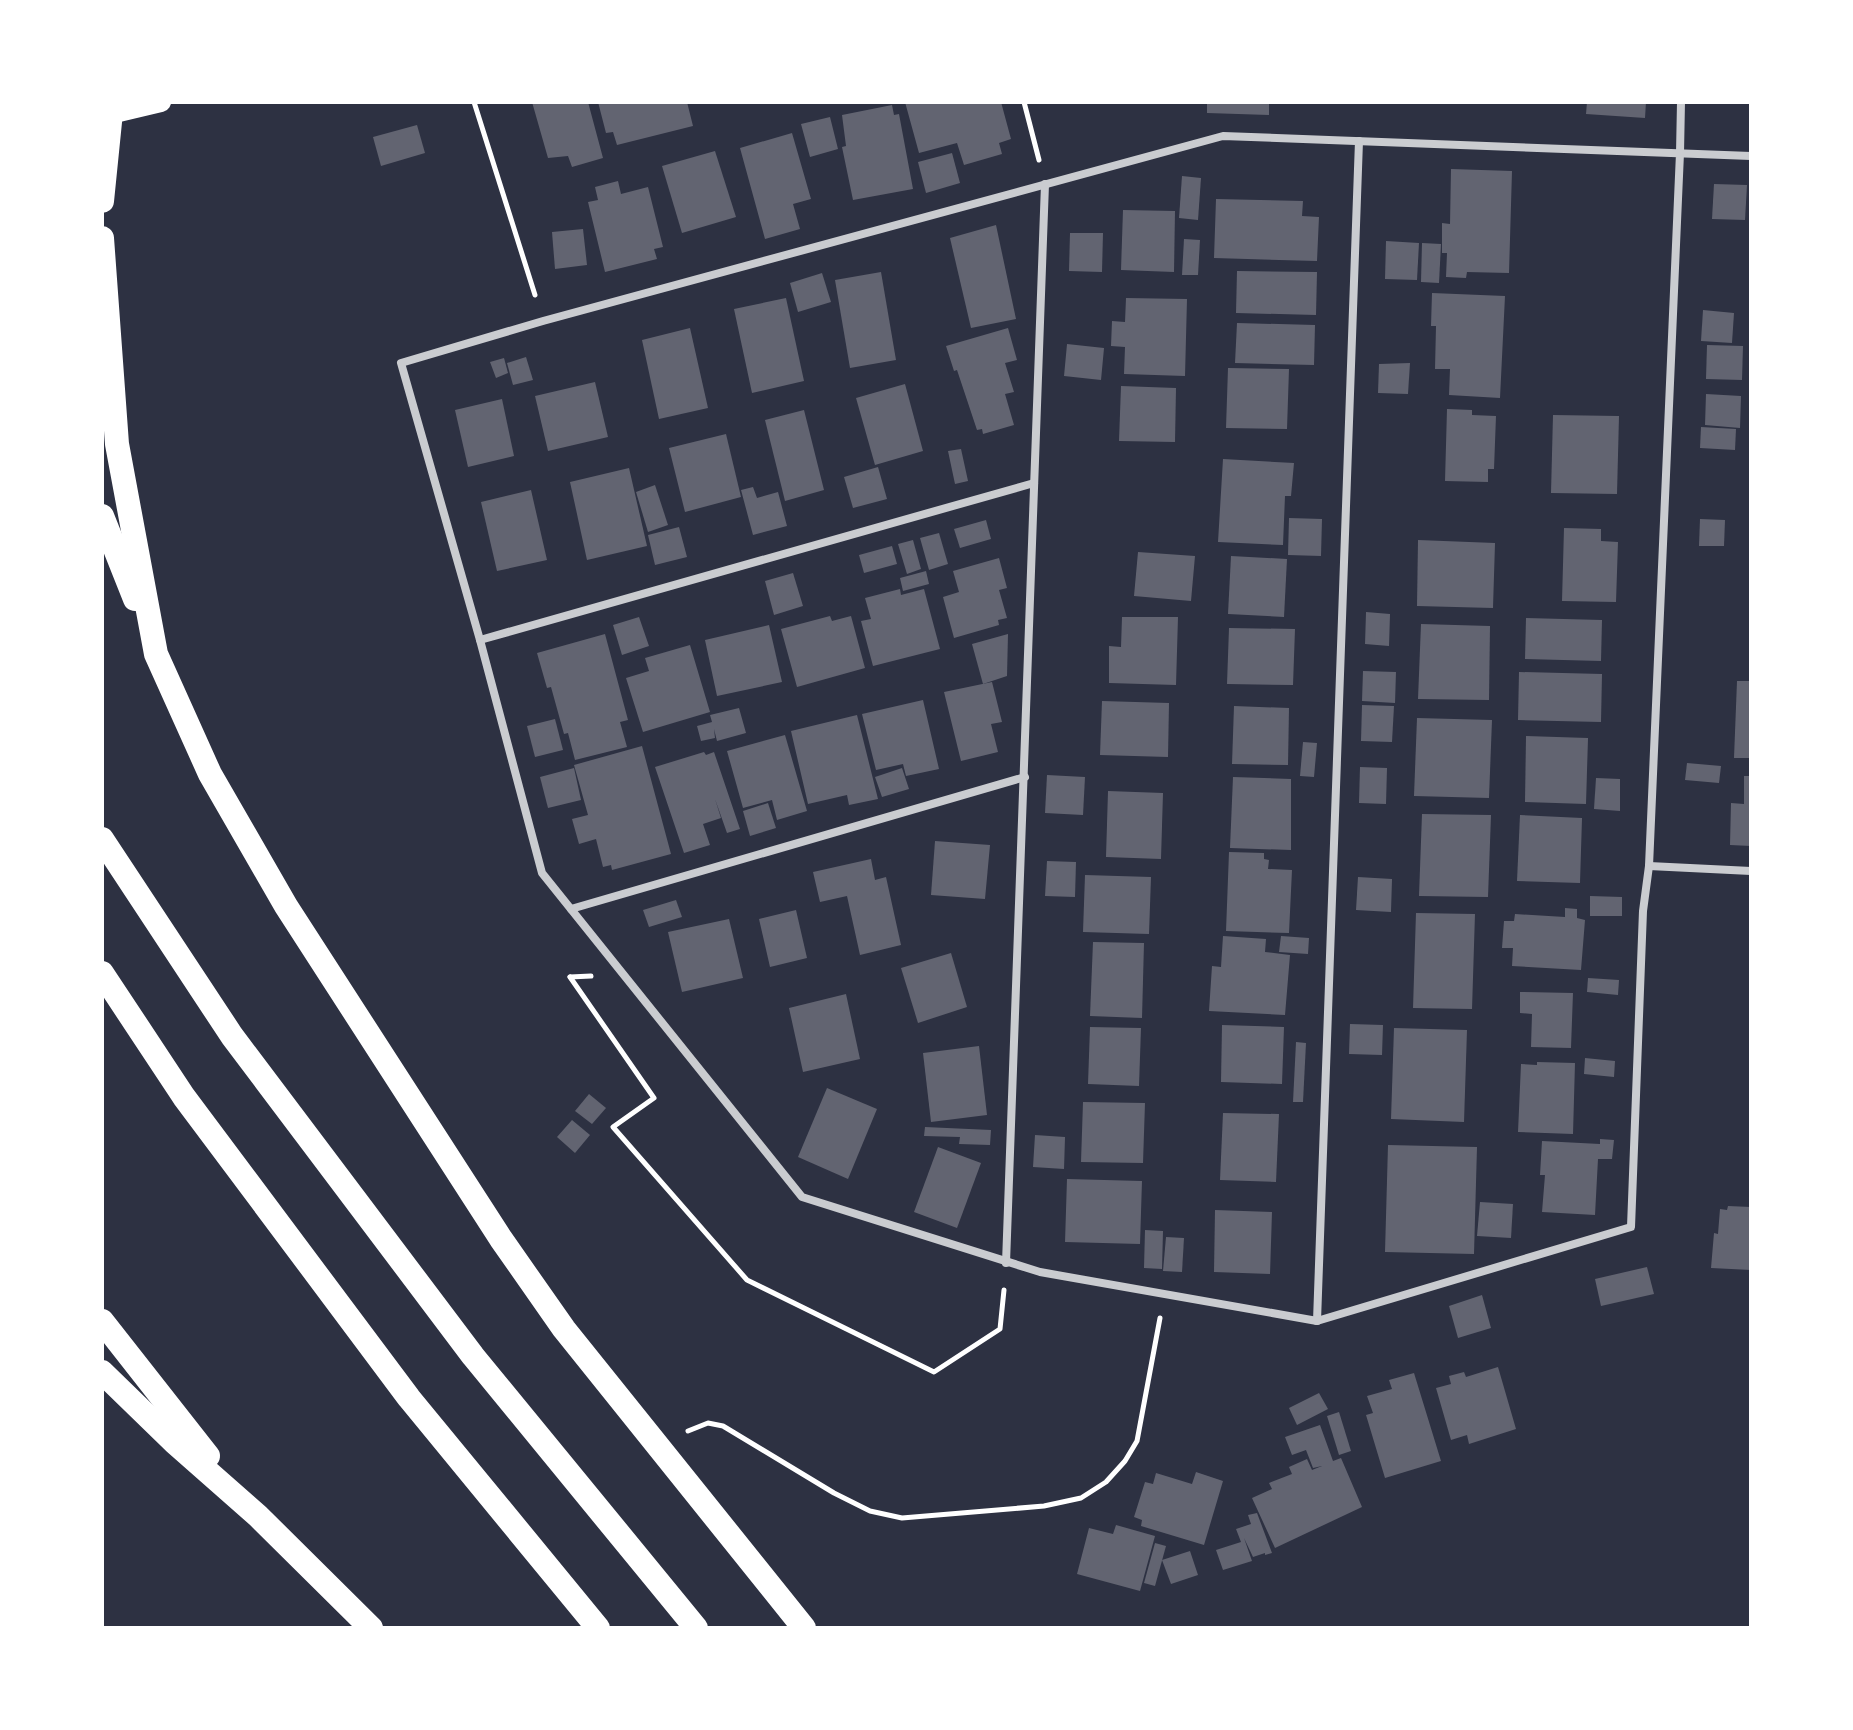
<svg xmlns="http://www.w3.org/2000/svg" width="1853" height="1730" font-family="'Exo 2',sans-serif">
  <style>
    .building { fill: #626471 }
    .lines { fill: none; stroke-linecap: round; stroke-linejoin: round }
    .path { stroke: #fff; stroke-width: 5 }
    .minor { stroke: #caccd0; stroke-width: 8 }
    .primary { stroke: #fff; stroke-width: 20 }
    .motorway { stroke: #fff; stroke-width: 24 }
  </style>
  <rect width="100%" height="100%" fill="#2d3142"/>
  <g class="building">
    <path d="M532,102H588L603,158L572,167L568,156L548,158Z"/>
    <path d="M598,102H687L693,126L617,145L613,132L606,133Z"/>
    <path d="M905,102H1001L1011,139L999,143L1002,154L964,165L957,143L919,153Z"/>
    <path d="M1207,102H1269V115L1207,113Z"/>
    <path d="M1587,102H1646L1645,118L1586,114Z"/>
    <path d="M892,105L894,115L899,114L913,189L853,200L842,147L846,146L842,115Z"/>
    <path d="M830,117L838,149L810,157L801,124Z"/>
    <path d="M417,125L425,153L381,166L373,137Z"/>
    <path d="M792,133L811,199L793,204L800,229L765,239L740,148Z"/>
    <path d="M715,151L736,217L682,233L662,166Z"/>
    <path d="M952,153L960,183L926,193L918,162Z"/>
    <path d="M1451,169L1512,171L1509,273L1467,272L1466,278L1446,277L1447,253H1442V223L1450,224Z"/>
    <path d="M1182,176L1201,178L1198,220L1179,218Z"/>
    <path d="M618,181L621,194L648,187L663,247L654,249L657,259L605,272L588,202L598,200L595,187Z"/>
    <path d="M1714,184L1747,185L1745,220L1712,219Z"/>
    <path d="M1216,199L1303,201L1302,216L1319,217L1317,261L1214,258Z"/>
    <path d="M1123,210L1175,211L1174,272L1121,270Z"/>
    <path d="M996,225L1016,319L971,328L950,238Z"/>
    <path d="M583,229L587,265L555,269L552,232Z"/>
    <path d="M1070,233H1103L1102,272L1069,271Z"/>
    <path d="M1184,239L1200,240L1198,275H1182Z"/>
    <path d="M1386,241L1419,243L1417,280L1385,279Z"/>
    <path d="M1422,243L1441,244L1439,283L1421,282Z"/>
    <path d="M1237,271L1317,272L1316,315L1236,313Z"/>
    <path d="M881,272L896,360L850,368L835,280Z"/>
    <path d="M822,273L831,302L798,312L790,283Z"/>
    <path d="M1432,293L1505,296L1500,398L1449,395L1450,369H1435L1436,326H1431Z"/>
    <path d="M786,298L804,381L752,393L734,309Z"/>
    <path d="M1126,298L1187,299L1185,376L1124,374L1125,347L1111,346L1112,321L1125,322Z"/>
    <path d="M1703,310L1734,313L1732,343L1701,341Z"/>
    <path d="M1237,323L1315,325L1314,365L1235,363Z"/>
    <path d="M690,328L708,408L659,419L642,340Z"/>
    <path d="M1008,328L1017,360L1005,363L1014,392L1005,394L1014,425L983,434L982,429L977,430L957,370L954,371L946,346Z"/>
    <path d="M1067,344L1104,348L1101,380L1064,376Z"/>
    <path d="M1707,345L1743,346L1742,380L1706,379Z"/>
    <path d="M526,357L533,380L513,385L507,363Z"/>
    <path d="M504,358L508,373L496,378L490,362Z"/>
    <path d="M1410,363L1408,394L1378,393L1379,364Z"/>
    <path d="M1228,368L1289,369L1287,429L1226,428Z"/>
    <path d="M595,382L608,437L548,451L535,396Z"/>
    <path d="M905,384L923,451L875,465L856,398Z"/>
    <path d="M1121,386L1176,388L1175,442L1119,441Z"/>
    <path d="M1706,394L1741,396L1740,428L1705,425Z"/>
    <path d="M502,399L514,456L468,467L455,410Z"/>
    <path d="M1447,409L1472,410V415L1496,416L1494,469H1488V482L1445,481Z"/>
    <path d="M804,410L824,490L785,501L765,420Z"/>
    <path d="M1553,415L1619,416L1617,494L1551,493Z"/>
    <path d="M1701,427L1736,429L1735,450L1700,448Z"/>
    <path d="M726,434L741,497L685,512L669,448Z"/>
    <path d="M961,449L968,481L955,484L948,451Z"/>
    <path d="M1223,459L1294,463L1291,496H1285L1283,545L1218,542Z"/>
    <path d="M878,467L887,499L853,508L844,477Z"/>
    <path d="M629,468L647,546L587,560L570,482Z"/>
    <path d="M655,485L668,525L648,532L636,492Z"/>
    <path d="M753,487L757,498L778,492L787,526L753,535L741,490Z"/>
    <path d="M531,490L547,560L497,571L481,502Z"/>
    <path d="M1289,518L1322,519L1321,556L1288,555Z"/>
    <path d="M1700,519L1725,520L1724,546H1699Z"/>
    <path d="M986,520L991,539L960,548L954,529Z"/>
    <path d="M679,527L687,557L655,565L648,535Z"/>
    <path d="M1564,528L1601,529V541L1618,542L1616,602L1562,601Z"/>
    <path d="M939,533L948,564L929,570L920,538Z"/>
    <path d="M913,540L921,569L907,574L898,544Z"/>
    <path d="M1418,540L1495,543L1493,608L1417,606Z"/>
    <path d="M892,546L897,564L864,573L859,555Z"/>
    <path d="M1138,552L1195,556L1191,601L1134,596Z"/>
    <path d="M1231,556L1287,559L1284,617L1228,614Z"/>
    <path d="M999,558L1007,588L999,590L1007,618L998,620L999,625L954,638L943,597L959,592L953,571Z"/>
    <path d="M926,571L929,584L903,591L900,578Z"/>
    <path d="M793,573L803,606L774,615L765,581Z"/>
    <path d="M900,589L901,595L924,589L940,649L873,666L861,621L871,619L865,598Z"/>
    <path d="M1366,612L1390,614L1389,646L1365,644Z"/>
    <path d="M830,616L832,621L851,616L865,668L797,687L781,629Z"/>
    <path d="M639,617L649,646L622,655L613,625Z"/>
    <path d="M1122,617H1178L1176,685L1109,683V646L1121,647Z"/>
    <path d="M1526,618L1602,620L1601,661L1525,659Z"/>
    <path d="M1421,624L1490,626L1489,700L1418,699Z"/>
    <path d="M769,625L782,682L717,696L705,640Z"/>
    <path d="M1229,628L1295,629L1293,685L1227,684Z"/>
    <path d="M605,634L628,720L620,722L627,747L575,760L568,733L564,734L551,687L547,688L537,653Z"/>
    <path d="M1008,634L1007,676L983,684L972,644Z"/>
    <path d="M690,645L710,712L643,732L626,678L649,671L645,658Z"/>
    <path d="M1363,671L1396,672L1395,703L1362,701Z"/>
    <path d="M1519,672L1602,674L1601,722L1518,720Z"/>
    <path d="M1737,681H1751V758H1734Z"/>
    <path d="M992,682L1002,722L991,724L998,752L961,761L944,692Z"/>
    <path d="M923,700L939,769L906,776L903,764L876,770L862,714Z"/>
    <path d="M1102,701L1169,703L1168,757L1100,755Z"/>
    <path d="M1362,705L1394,706L1392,742L1361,741Z"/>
    <path d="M1234,706L1289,708L1288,765L1232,764Z"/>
    <path d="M739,708L746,733L717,741L714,729L715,738L701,741L697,726L712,722L710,715Z"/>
    <path d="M857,715L878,799L849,805L847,795L808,804L791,731Z"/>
    <path d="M1417,718L1492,720L1489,798L1414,796Z"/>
    <path d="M555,719L563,750L535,757L527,726Z"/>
    <path d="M785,735L807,811L777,820L772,800L743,808L727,751Z"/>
    <path d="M1526,736L1588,738L1586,804L1525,802Z"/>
    <path d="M1303,742L1317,743L1314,777L1300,776Z"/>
    <path d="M642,746L671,854L612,870L611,865L603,867L596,839L579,844L572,819L588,815L574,765Z"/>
    <path d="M704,752L706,755L714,752L740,829L727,833L715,799L721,818L703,824L710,845L684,853L655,767Z"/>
    <path d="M1687,763L1721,766L1719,783L1685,780Z"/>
    <path d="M1360,767L1387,768L1386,804L1359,803Z"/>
    <path d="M574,768L581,800L548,808L540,777Z"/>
    <path d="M902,768L909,789L882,797L875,777Z"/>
    <path d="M1047,775L1085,777L1083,815L1045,813Z"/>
    <path d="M1744,776H1751V846L1730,845L1731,803L1744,804Z"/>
    <path d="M1233,777L1291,779V850L1230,848Z"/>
    <path d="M1596,778L1620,779V811L1594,809Z"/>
    <path d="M1108,791L1163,793L1161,859L1106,857Z"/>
    <path d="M768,803L776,828L750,836L743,811Z"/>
    <path d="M1422,814L1491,815L1488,897L1419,896Z"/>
    <path d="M1520,815L1582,818L1580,883L1517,881Z"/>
    <path d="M935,841L990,845L985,899L931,895Z"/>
    <path d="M1229,852L1264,853V859L1269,860L1268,869L1292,870L1289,933L1226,931Z"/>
    <path d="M871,859L875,880L886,877L901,945L860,955L847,896L820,902L813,872Z"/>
    <path d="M1047,861L1076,862L1075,897L1045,896Z"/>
    <path d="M1085,875L1151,877L1149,934L1083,932Z"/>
    <path d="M1358,877L1392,879L1391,912L1356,910Z"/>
    <path d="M1590,896L1622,897V916H1590Z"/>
    <path d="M676,900L682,917L649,927L643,910Z"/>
    <path d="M1565,908L1577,909V918L1585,920L1581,970L1512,966L1513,948H1502L1504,921H1514L1515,914L1565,917Z"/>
    <path d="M796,910L807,958L770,967L759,919Z"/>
    <path d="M1416,913L1475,914L1472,1009L1413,1008Z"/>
    <path d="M729,919L743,978L682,992L668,932Z"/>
    <path d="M1223,936L1266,939L1265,952L1290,955L1285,1015L1209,1011L1212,966L1221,967Z"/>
    <path d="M1281,936L1309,938L1308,954L1279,952Z"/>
    <path d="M1093,942L1144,943L1142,1018L1090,1016Z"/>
    <path d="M951,953L967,1007L918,1023L901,968Z"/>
    <path d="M1588,978L1619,980L1618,995L1587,992Z"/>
    <path d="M1520,992L1573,993L1571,1048L1531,1047L1532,1014L1520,1013Z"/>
    <path d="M846,994L860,1059L803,1072L789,1008Z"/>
    <path d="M1350,1024L1383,1025L1382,1055L1349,1054Z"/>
    <path d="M1222,1025L1284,1027L1282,1084L1221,1082Z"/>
    <path d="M1090,1027L1141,1028L1139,1086L1088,1084Z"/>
    <path d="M1394,1028L1467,1030L1464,1122L1391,1119Z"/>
    <path d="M1296,1042L1306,1043L1303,1102H1293Z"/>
    <path d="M979,1046L987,1115L931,1122L923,1053Z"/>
    <path d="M1585,1058L1615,1061L1614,1077L1584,1074Z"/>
    <path d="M1537,1062L1575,1063L1573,1134L1518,1132L1521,1064L1537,1065Z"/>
    <path d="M827,1088L877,1109L848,1179L798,1157Z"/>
    <path d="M589,1094L606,1108L592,1124L575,1111Z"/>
    <path d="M1083,1102L1145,1103L1143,1163L1081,1162Z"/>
    <path d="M1223,1113L1279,1114L1276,1182L1220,1180Z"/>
    <path d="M572,1120L590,1135L575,1153L557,1137Z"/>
    <path d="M925,1127L991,1130L990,1145L959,1144L960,1137L924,1136Z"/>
    <path d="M1035,1135L1065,1137L1064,1169L1033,1167Z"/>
    <path d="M1600,1139L1614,1140L1612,1159H1598L1595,1215L1542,1212L1545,1175H1540L1542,1141L1600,1144Z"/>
    <path d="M1388,1145L1477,1147L1474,1254L1385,1252Z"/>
    <path d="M938,1147L981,1163L957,1228L914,1212Z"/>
    <path d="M1067,1179L1142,1181L1140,1244L1065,1242Z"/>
    <path d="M1480,1202L1513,1204L1511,1238L1477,1236Z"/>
    <path d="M1728,1206L1751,1207V1270L1711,1268L1714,1233L1718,1234L1720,1209L1727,1210Z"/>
    <path d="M1215,1210L1272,1212L1270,1274L1214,1272Z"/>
    <path d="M1145,1230L1163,1231L1162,1269L1144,1268Z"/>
    <path d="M1166,1237L1184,1238L1182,1272L1163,1271Z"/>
    <path d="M1647,1267L1654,1294L1601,1306L1595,1279Z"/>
    <path d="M1482,1295L1491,1328L1458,1338L1449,1306Z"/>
    <path d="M1498,1367L1516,1429L1469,1444L1467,1435L1451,1440L1436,1388L1451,1384L1449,1376L1464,1372L1466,1377Z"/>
    <path d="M1414,1373L1441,1461L1385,1478L1366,1415L1373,1413L1367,1396L1392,1389L1389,1380Z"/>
    <path d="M1319,1393L1328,1409L1297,1425L1289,1408Z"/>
    <path d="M1339,1412L1351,1451L1339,1455L1327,1416Z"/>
    <path d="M1320,1425L1333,1461L1341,1458L1362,1507L1275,1548L1252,1498L1272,1489L1269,1483L1292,1474L1289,1467L1307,1459L1312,1470L1322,1466L1313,1468L1306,1450L1292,1455L1285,1437Z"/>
    <path d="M1196,1472L1223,1481L1204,1545L1141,1526L1142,1520L1134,1517L1145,1482L1153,1484L1156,1473L1192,1484Z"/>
    <path d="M1257,1513L1272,1553L1265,1555V1553L1253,1557L1244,1538L1252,1561L1223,1570L1216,1550L1241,1542L1236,1529L1251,1524L1248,1515Z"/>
    <path d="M1116,1525L1155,1536L1140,1591L1077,1574L1089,1528L1113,1534Z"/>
    <path d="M1155,1543L1166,1546L1155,1586L1144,1583Z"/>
    <path d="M1190,1551L1198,1575L1171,1584L1162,1560Z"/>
  </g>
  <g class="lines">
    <g class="path">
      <path d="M474,102L535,295"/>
      <path d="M1024,102L1039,160"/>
      <path d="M570,977L654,1098L613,1127L747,1280L934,1372L1000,1329L1004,1290"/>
      <path d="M570,977L591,976"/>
      <path d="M688,1431L708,1423L723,1426L834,1493L870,1511L902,1518L1044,1506L1081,1498L1106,1482L1125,1461L1137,1441L1160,1318"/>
    </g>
    <g class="minor">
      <path d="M1681,102L1680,153L1649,866L1643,911L1631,1227L1317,1321L1040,1272L802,1197L542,873L480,640L401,363L543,321L1223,136L1751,156"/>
      <path d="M480,640L1034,483"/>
      <path d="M1649,866L1751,871"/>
      <path d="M571,909L1025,777"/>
      <path d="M1006,1263L1045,184"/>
      <path d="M1317,1321L1359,141"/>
    </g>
    <path class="primary" d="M102,116L161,102"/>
    <g class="motorway">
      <path d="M102,201L112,102"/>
      <path d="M102,238L117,444L156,654L210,774L286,906L501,1239L564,1329L804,1628"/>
      <path d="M102,516L135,599"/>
      <path d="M102,839L232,1036L473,1356L696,1628"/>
      <path d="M102,973L184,1097L409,1398L598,1628"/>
      <path d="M102,1321L208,1456"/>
      <path d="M102,1372L174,1442L258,1516L371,1628"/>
    </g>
  </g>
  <rect width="1853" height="1730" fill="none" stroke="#ffffff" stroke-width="208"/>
</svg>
